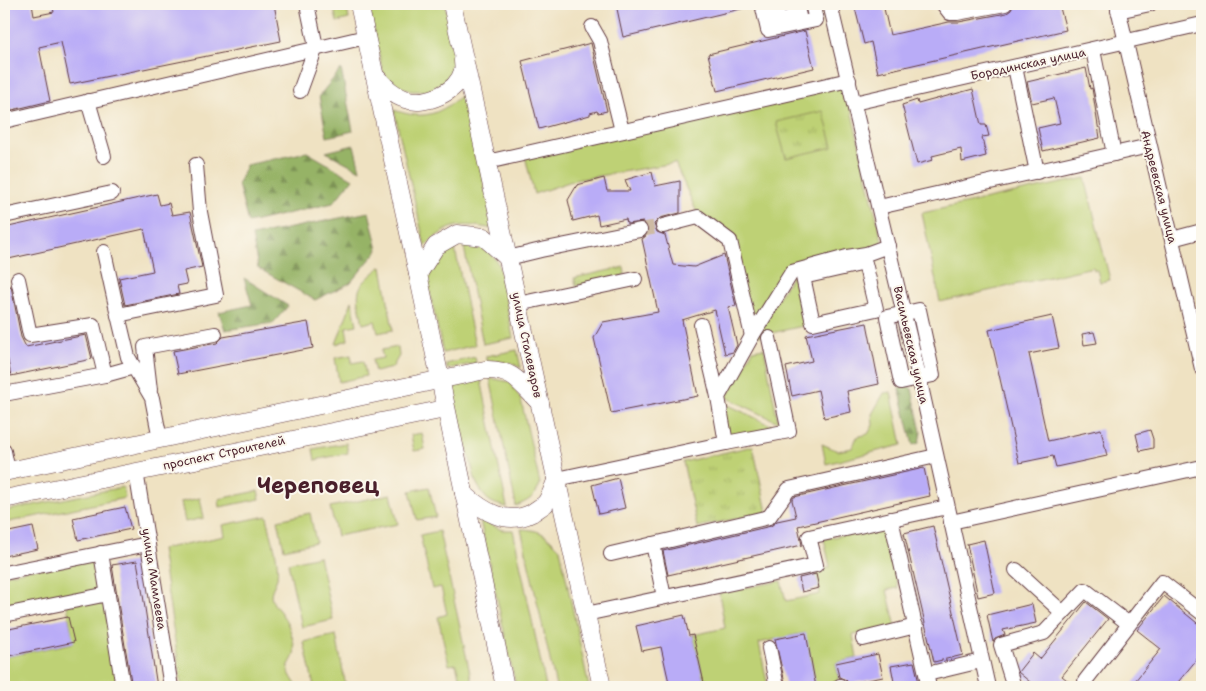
<svg xmlns="http://www.w3.org/2000/svg" width="1206" height="691" font-family="'Shantell Sans',sans-serif">
  <style>
    .grass { fill: #bed175; stroke: #847850 }
    .forest { fill: url(#forest-firs); stroke: #706948 }
    .park { fill: url(#park-tufts); stroke: #847850 }
    .building { fill: #b9acf7 }
    .lines { fill: none; stroke-linecap: round; stroke-linejoin: round }
    .minor-tunnel { stroke: #cebba4; stroke-width: 14; stroke-dasharray: 14 7; stroke-linecap: butt }
    .minor-casing { stroke: #633c42; stroke-width: 16 }
    .major-casing { stroke: #633c42; stroke-width: 19 }
    .minor { stroke: #fff; stroke-width: 14 }
    .major { stroke: #fff; stroke-width: 18 }
    .labels { text-anchor: middle; dominant-baseline: central; stroke-width: 4; stroke-linejoin: round; paint-order: stroke }
    .street-label { font-size: 12px; fill: #4a1f2b; stroke: #fbf7ec }
    .town-label { font-size: 22px; font-weight: bold; fill: #4a1f2b; stroke: #fbf7ec }
  </style>
  <defs>
    <pattern id="forest-firs" width="22" height="20" patternUnits="userSpaceOnUse" patternTransform="scale(1.25)"><rect width="22" height="20" fill="#96b366"/><path d="M5 1l3.5 6h-7zM16 11l3.5 6h-7z" fill="#7c9154"/></pattern>
    <pattern id="park-tufts" width="24" height="20" patternUnits="userSpaceOnUse" patternTransform="scale(1.25)"><rect width="24" height="20" fill="#bed175"/><path d="M3 7l-1-3M5 7V3M7 7l1-3M15 17l-1-3M17 17v-4M19 17l1-3" fill="none" stroke="#a5b365"/></pattern>
  </defs>
  <rect width="100%" height="100%" fill="#fbf7ec"/>
  <filter id="ink" filterUnits="userSpaceOnUse"><feTurbulence type="fractalNoise" baseFrequency=".02" numOctaves="2"/><feDisplacementMap in="SourceGraphic" scale="10" xChannelSelector="R" yChannelSelector="G"/><feConvolveMatrix kernelMatrix="1 2 1 2 8 2 1 2 1" color-interpolation-filters="sRGB"/></filter>
  <filter id="wash" filterUnits="userSpaceOnUse"><feTurbulence type="fractalNoise" baseFrequency=".0096" numOctaves="4" result="noise"/><feDisplacementMap in="SourceGraphic" scale="20" xChannelSelector="R" yChannelSelector="G"/><feGaussianBlur stdDeviation="1.12" result="paint"/><feColorMatrix in="noise" values="0 0 0 0 0 0 0 0 0 0 0 0 0 0 0 0 0 1.4 0 .05"/><feComposite in="paint" operator="in"/></filter>
  <g filter="url(#wash)">
    <rect width="100%" height="100%" fill="#efe2c2"/>
    <g class="grass">
      <path d="M333,4H346L349,19L337,22Z"/>
      <path d="M368,4H445L456,55L453,69L445,81L427,91H411L397,85L383,73Z"/>
      <path d="M845,84L883,245L790,269L753,331L732,240L698,215L675,163L575,180L534,194L525,156Z"/>
      <path d="M464,93L494,229C461,223 451,222 425,246L394,110C426,121 440,114 464,93Z"/>
      <path d="M1085,178L1110,280L1100,282L1097,270H1094L1093,267L940,302L922,213Z"/>
      <path d="M463,242C479,245 490,250 499,265L513,338L483,344Z"/>
      <path d="M454,244L475,345L443,353L426,274L438,253Z"/>
      <path d="M382,266L393,330L378,333L375,321L363,324C356,288 353,290 382,266Z"/>
      <path d="M793,274L803,326L754,337Z"/>
      <path d="M352,301L357,325L346,327L348,340L336,344Z"/>
      <path d="M398,347L399,356L392,368L375,372L372,360L383,358L381,350Z"/>
      <path d="M764,348L778,422L726,397L753,350Z"/>
      <path d="M517,350L521,368L512,363L486,360V356Z"/>
      <path d="M351,355L352,363L363,361L366,376L339,382L335,358Z"/>
      <path d="M475,357L476,363L447,369L446,364Z"/>
      <path d="M490,378L510,382L521,400L540,484C536,497 528,501 516,506Z"/>
      <path d="M481,379L507,507C488,503 485,499 476,482L450,386Z"/>
      <path d="M891,392L902,445L826,464L822,444L838,451L852,448L857,437L868,434L873,425L872,414L884,393Z"/>
      <path d="M720,401L781,430L728,441Z"/>
      <path d="M422,433L425,449L414,451L411,435Z"/>
      <path d="M346,443L348,453L315,460L313,449Z"/>
      <path d="M123,487L125,498L4,523V511Z"/>
      <path d="M429,487L436,517L417,520L410,491Z"/>
      <path d="M258,491L260,499L220,507L219,499Z"/>
      <path d="M391,494L398,524L337,536L330,507Z"/>
      <path d="M200,498L204,518L185,522L181,502Z"/>
      <path d="M310,513L316,542L284,549L278,520Z"/>
      <path d="M267,516C270,535 280,558 277,578C275,586 269,591 272,600C274,606 280,610 283,616C289,624 292,635 294,645C298,666 277,660 298,687H182L161,549L225,536L223,525Z"/>
      <path d="M480,520L502,530H513L546,687H516Z"/>
      <path d="M884,526L898,588L887,590L896,627L853,635L857,658L836,663L840,686L816,687L805,633L759,643L768,687H705L693,635L725,628L719,593L781,581L786,601L820,594L815,571L830,567L824,539Z"/>
      <path d="M521,529C542,530 546,535 560,549L589,687H556Z"/>
      <path d="M439,531L473,687H462L456,664L449,665L438,617L447,614L441,587L432,589L420,535Z"/>
      <path d="M100,555L106,593L4,613V575Z"/>
      <path d="M319,556L333,620L302,627L288,563Z"/>
      <path d="M103,599L120,687H4V657L73,643L67,605Z"/>
      <path d="M336,635L346,687H314L304,642Z"/>
    </g>
    <g class="forest">
      <path d="M341,69L353,131L327,137L319,96Z"/>
      <path d="M354,145L360,170L326,152Z"/>
      <path d="M307,152L353,179L333,203L248,223L238,184L246,165Z"/>
      <path d="M369,212L378,250L350,283L315,300L258,268L252,236Z"/>
      <path d="M244,278L288,306L273,323L225,330L219,312L252,305Z"/>
      <path d="M908,386L912,389L921,432L919,443L913,445L899,388Z"/>
    </g>
    <g class="park">
      <path d="M823,111L833,147L786,158L776,122Z"/>
      <path d="M624,267L625,275L576,286L574,278Z"/>
      <path d="M753,446L767,512L697,527L683,462Z"/>
    </g>
    <g id="blocks">
      <g class="building">
        <path d="M4,4H32L34,16L54,12L52,4H274L281,41L70,84L61,42L39,47L50,101L4,112Z"/>
        <path d="M616,4H745V8L623,37Z"/>
        <path d="M854,4H883L890,35L949,22H959L1007,13L1011,10L1013,6L1024,4H1059L1066,30L878,73L871,42L864,44Z"/>
        <path d="M805,31L814,68L717,91L708,54Z"/>
        <path d="M591,43L607,111L598,113L597,111L590,113V115L539,129L522,61Z"/>
        <path d="M1086,68L1090,89L1092,88L1100,138L1043,151L1038,128L1060,123L1054,98L1032,103L1027,82Z"/>
        <path d="M973,89L981,125H986L989,136L982,137L986,156L962,162L961,149L932,156L933,160L917,164L902,105L917,100L918,104Z"/>
        <path d="M652,172L655,186L680,181V213L660,218L654,224L657,232L665,235L673,265L694,267L724,255L736,306L728,307L737,345L733,352L725,354L715,310L682,320L698,396L611,413L594,338L603,322L658,312L642,239L646,236L649,229L643,222L627,224L626,219L599,225L597,215L573,221L568,200L577,185L604,178L607,191H630L625,180Z"/>
        <path d="M157,194L160,205L169,203L172,215L190,212L202,267L184,271L187,284L177,286L179,294L125,305L119,278L153,271L144,229L4,260V228Z"/>
        <path d="M11,286L21,337L26,347L86,335L92,359L11,376L6,351L4,352V287Z"/>
        <path d="M1052,316L1059,348L1029,354L1048,441L1101,429L1107,456L1056,467L1053,456L1019,463L989,330Z"/>
        <path d="M308,322L313,348L178,374L173,351L217,343L223,337Z"/>
        <path d="M867,323L879,384L847,391L851,412L824,418L818,390L792,396L786,367L812,361L806,335Z"/>
        <path d="M1094,332L1097,343L1084,345L1082,334Z"/>
        <path d="M1150,430L1153,439V448L1140,451L1136,434Z"/>
        <path d="M924,468L930,496L798,526L802,545L668,575L663,551L771,526L777,521L796,517L792,500L794,497Z"/>
        <path d="M618,478L625,508L599,514L592,485Z"/>
        <path d="M125,507L131,529L78,540L73,518Z"/>
        <path d="M933,526L963,655L934,662L904,533Z"/>
        <path d="M33,527L38,549L4,556V533Z"/>
        <path d="M984,540L995,593L978,597L967,544Z"/>
        <path d="M137,561L143,595L157,687H132L125,646L112,565Z"/>
        <path d="M816,574L819,588L802,592L799,578Z"/>
        <path d="M1164,596L1202,627V653L1174,687H1130L1161,649L1137,630Z"/>
        <path d="M1086,602L1108,619L1062,676L1076,687H1036L1018,672L1033,653L1040,659Z"/>
        <path d="M1032,604L1036,623L1003,630L1005,635L995,639L993,642L987,615Z"/>
        <path d="M684,615L689,636L693,635L705,687H670L661,647L642,651L636,626Z"/>
        <path d="M68,617L74,642L4,657V630Z"/>
        <path d="M806,633L816,687H786L775,639Z"/>
        <path d="M878,654L883,677L849,684L846,680L839,677L836,663Z"/>
        <path d="M914,662L920,687H895L891,666Z"/>
      </g>
    </g>
  </g>
  <g filter="url(#ink)">
    <use href="#blocks" fill-opacity="0" stroke="#633c42" stroke-width="1"/>
    <g class="lines">
      <path class="minor-tunnel" d="M640,230L663,226"/>
      <defs>
        <g id="minor">
          <path d="M762,4L768,30L816,20L812,4"/>
          <path d="M774,4L777,21L792,17"/>
          <path d="M796,4L799,16"/>
          <path d="M830,4L918,373L988,687"/>
          <path d="M943,4L950,13H957L1005,4"/>
          <path d="M1117,4L1202,369"/>
          <path d="M1118,11L1150,4"/>
          <path d="M592,27L600,41L622,131"/>
          <path d="M1093,50L1114,154"/>
          <path d="M1015,67L1037,172"/>
          <path d="M300,91L316,47L307,4"/>
          <path d="M88,101L104,156"/>
          <path d="M854,103L1202,24"/>
          <path d="M4,121L366,37"/>
          <path d="M487,162L849,80"/>
          <path d="M879,207L1149,146"/>
          <path d="M4,216L112,193"/>
          <path d="M663,226L698,217L730,241L752,336"/>
          <path d="M1172,239L1202,231"/>
          <path d="M104,252L118,315"/>
          <path d="M508,258L541,250L640,230"/>
          <path d="M865,263L876,309L813,323L803,277Z"/>
          <path d="M18,279L30,335L93,325L105,375"/>
          <path d="M518,304L635,279"/>
          <path d="M919,310L933,375L901,382L887,317Z"/>
          <path d="M701,325L718,397"/>
          <path d="M150,390L145,347L215,334"/>
          <path d="M4,394L105,375L134,367"/>
          <path d="M160,439L152,398L128,357L118,315L216,295L200,212L196,165"/>
          <path d="M726,443L789,431L769,338"/>
          <path d="M4,451L8,471"/>
          <path d="M136,471L171,687"/>
          <path d="M557,479L726,443L718,397L752,336L792,272L847,257L866,254L888,246"/>
          <path d="M891,519L929,687"/>
          <path d="M951,522L1202,467"/>
          <path d="M653,544L664,597"/>
          <path d="M101,553L123,687"/>
          <path d="M611,554L769,517L789,489L936,456"/>
          <path d="M1016,570L1063,613"/>
          <path d="M4,573L148,544"/>
          <path d="M586,614L816,565L809,537L947,507"/>
          <path d="M4,615L108,594"/>
          <path d="M863,639L916,626"/>
          <path d="M769,648L777,687"/>
          <path d="M927,674L981,661"/>
          <path d="M1085,681L1162,582L1202,613"/>
          <path d="M840,686L841,687"/>
          <path d="M1014,687L1001,645L1044,633L1085,590L1129,624"/>
        </g>
        <g id="major">
          <path d="M359,4L418,274L505,687"/>
          <path d="M452,4L602,687"/>
          <path d="M374,75C383,84 392,95 405,99C425,106 457,93 463,71C464,68 463,63 463,60"/>
          <path d="M418,274L436,246L457,234L484,237L508,258"/>
          <path d="M4,472L485,370C514,369 521,384 540,403"/>
          <path d="M464,494C483,511 506,526 532,513C536,510 541,507 545,504C551,497 553,487 557,479"/>
          <path d="M4,499L445,409"/>
        </g>
      </defs>
      <use href="#minor" class="minor-casing"/>
      <use href="#major" class="major-casing"/>
      <use href="#minor" class="minor"/>
      <use href="#major" class="major"/>
    </g>
  </g>
  <g class="labels">
    <g class="street-label">
      <text transform="translate(1028 64) rotate(-12)">Бородинская улица</text>
      <text transform="translate(1159 187) rotate(76)">Андреевская улица</text>
      <text transform="translate(527 345) rotate(78)">улица Сталеваров</text>
      <text transform="translate(911 345) rotate(77)">Васильевская улица</text>
      <text transform="translate(224 453) rotate(-12)">проспект Строителей</text>
      <text transform="translate(154 579) rotate(81)">улица Мамлеева</text>
    </g>
    <g class="town-label">
      <text x="318" y="485">Череповец</text>
    </g>
  </g>
  <rect width="1206" height="691" fill="none" stroke="#fbf7ec" stroke-width="20"/>
</svg>
